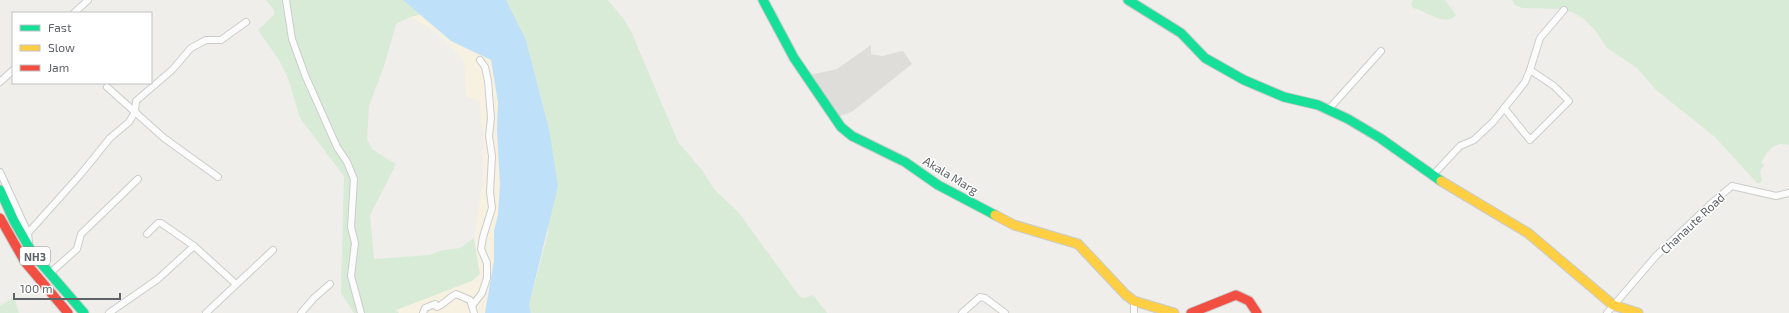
<svg xmlns="http://www.w3.org/2000/svg" width="1789" height="313" font-family="'Exo 2',sans-serif">
  <style>
    .industrial { fill: #dfddda }
    .green { fill: #d8ebd6 }
    .sand { fill: #f6f1e1 }
    .water { fill: #bfe0f9 }
    .lines { fill: none; stroke-linecap: round; stroke-linejoin: round }
    .street-casing { stroke: #cbcccc; stroke-width: 8 }
    .fast-casing { stroke: #cacacb; stroke-width: 11 }
    .slow-casing { stroke: #cacacb; stroke-width: 11 }
    .jam-casing { stroke: #cacacb; stroke-width: 11 }
    .street { stroke: #fdfcfc; stroke-width: 6 }
    .fast { stroke: #16e098; stroke-width: 9 }
    .slow { stroke: #ffcf43; stroke-width: 9 }
    .jam { stroke: #f24e42; stroke-width: 9 }
    .labels { text-anchor: middle; dominant-baseline: central; stroke-width: 3; stroke-linejoin: round; paint-order: stroke }
    .shield { fill: #fff; stroke: #8f9295; stroke-width: 1 }
    .shield-label { font-size: 11px; font-weight: bold; fill: #5f6368 }
    .street-label { font-size: 12px; fill: #5f6368; stroke: #fff }
  </style>
  <rect width="100%" height="100%" fill="#efeeea"/>
  <path class="industrial" d="M871,45V54L882,56L903,51L912,64L853,111L838,117L810,75L837,69Z"/>
  <g class="green">
    <path d="M266,0H403L421,15L410,17L396,24L384,66L369,106L367,139L372,149L387,159L396,164L370,215L374,259L430,255L439,251L460,248L474,238L480,274L472,281L397,310L399,313H354L341,293L344,176L300,118L288,78L279,60L258,30L274,15V10Z"/>
    <path d="M506,0H608L623,18L631,31L678,142L702,170L714,189L739,213L800,297L804,298L813,295L827,313H531L529,305L548,233L549,129L526,40Z"/>
    <path d="M1413,0H1445L1456,15C1446,28 1425,10 1413,8L1411,4Z"/>
    <path d="M1512,0H1789V145C1773,141 1769,150 1761,162L1764,165L1760,171L1762,180L1760,183H1757L1715,137L1656,90L1637,68L1607,48L1595,30L1584,19L1572,12L1562,9L1522,8L1515,5Z"/>
    <path d="M14,297L19,313H0V306Z"/>
  </g>
  <path class="sand" d="M421,15L451,41L491,59L498,102L497,130L500,185L498,215L494,231V261L485,313H399L396,310L472,281L480,274L474,238L483,180V138L479,101L466,96L464,60L437,33L410,17Z"/>
  <path class="water" d="M403,0H506L526,40L549,129L558,186L529,305L531,313H485L494,261V231L498,215L500,185L497,130L498,102L491,60L451,41Z"/>
  <g class="lines">
    <defs>
      <g id="street">
        <path d="M286,0L292,39L305,75L337,147L347,162L354,179L351,227L355,243L351,276L361,313"/>
        <path d="M74,13L88,0"/>
        <path d="M0,82L13,70"/>
        <path d="M107,87L164,138L218,177"/>
        <path d="M1504,108L1530,140L1569,101L1554,86L1530,70"/>
        <path d="M1328,110L1381,51"/>
        <path d="M0,172L28,233"/>
        <path d="M1433,175L1460,146L1474,140L1493,122L1514,96L1525,82L1530,70L1540,38L1564,10"/>
        <path d="M147,234L158,223H161L194,246L236,284"/>
        <path d="M29,243L28,233L80,175L110,138L129,122L135,112L136,101L172,70L191,48L206,40H221L246,22"/>
        <path d="M49,274L77,249L81,234L138,179"/>
        <path d="M1134,301V313"/>
        <path d="M109,313L158,279L194,246"/>
        <path d="M206,313L273,250"/>
        <path d="M301,313L314,298L330,284"/>
        <path d="M423,313L425,308L435,304L437,307C445,304 448,298 456,294L470,300L472,306"/>
        <path d="M474,313L472,306L482,293L487,278V263L481,249L483,237L492,208L490,192L492,156L489,136L491,118L488,81L485,67L480,60"/>
        <path d="M962,313L980,297L985,298L1005,313"/>
        <path d="M1607,313L1656,256L1714,201L1732,186L1776,196L1789,193"/>
      </g>
      <g id="fast">
        <path d="M763,0L794,58L841,127L852,136L905,162L938,185L995,215"/>
        <path d="M1128,0L1181,33L1205,58L1244,80L1284,97L1318,105L1348,119L1380,138L1441,181"/>
        <path d="M0,190L14,221L33,254L84,313"/>
      </g>
      <g id="slow">
        <path d="M1441,181L1528,233L1613,305L1638,313"/>
        <path d="M995,215L1014,225L1078,244L1126,295L1134,301L1174,313"/>
      </g>
      <g id="jam">
        <path d="M0,218L25,262L68,313"/>
        <path d="M1191,313L1236,295L1249,301L1257,313"/>
      </g>
    </defs>
    <use href="#street" class="street-casing"/>
    <use href="#fast" class="fast-casing"/>
    <use href="#slow" class="slow-casing"/>
    <use href="#jam" class="jam-casing"/>
    <use href="#street" class="street"/>
    <use href="#fast" class="fast"/>
    <use href="#slow" class="slow"/>
    <use href="#jam" class="jam"/>
  </g>
  <g class="labels">
    <rect class="shield" x="20" y="247" width="30" height="18" rx="3"/>
    <g class="shield-label">
      <text x="35" y="256">NH3</text>
    </g>
    <g class="street-label">
      <text transform="translate(951 175) rotate(31)">Akala Marg</text>
      <text transform="translate(1692 223) rotate(-43)">Chanaute Road</text>
    </g>
  </g>
  <rect x="12" y="12" width="140" height="72" fill="#ffffff" stroke="#bfc1c3"/>
  <rect x="20" y="25" width="20" height="6" fill="#16e098" stroke="#bfc1c3"/>
  <text x="48" y="32" font-size="12" fill="#5f6368">Fast</text>
  <rect x="20" y="45" width="20" height="6" fill="#ffcf43" stroke="#bfc1c3"/>
  <text x="48" y="52" font-size="12" fill="#5f6368">Slow</text>
  <rect x="20" y="65" width="20" height="6" fill="#f24e42" stroke="#bfc1c3"/>
  <text x="48" y="72" font-size="12" fill="#5f6368">Jam</text>
  <path d="M14 293v6h106v-6" fill="none" stroke="#5f6368" stroke-width="2"/>
  <text x="20" y="293" font-size="12" fill="#5f6368" stroke="#ffffff" stroke-width="3" paint-order="stroke">100 m</text>
</svg>
